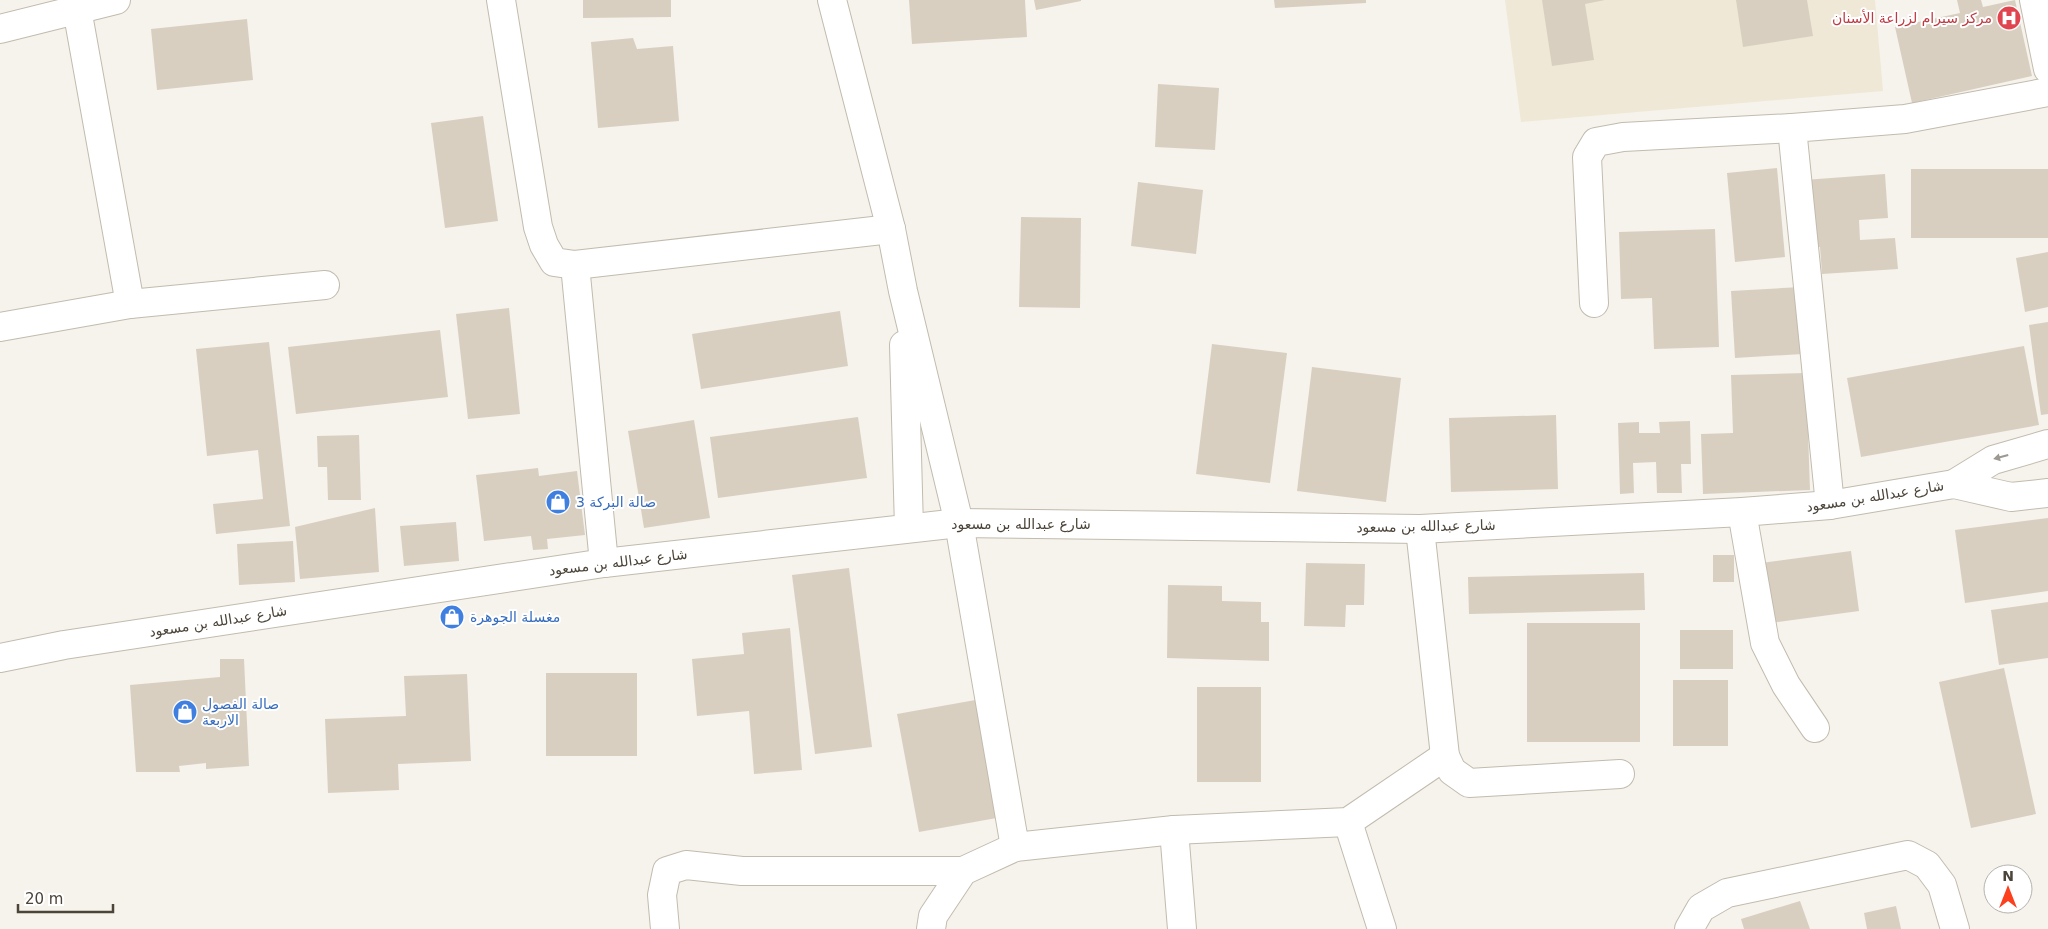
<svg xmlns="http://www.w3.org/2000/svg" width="2048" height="929" font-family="'DejaVu Sans','Noto Naskh Arabic',sans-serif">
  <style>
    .education { fill: #efe8d6 }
    .building { fill: #d8cfc1 }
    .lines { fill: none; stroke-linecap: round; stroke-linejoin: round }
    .minor-casing { stroke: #c2bbae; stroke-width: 30 }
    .minor { stroke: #fff; stroke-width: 28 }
    .oneway { fill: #9c9892 }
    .labels { text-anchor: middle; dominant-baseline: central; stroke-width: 4; stroke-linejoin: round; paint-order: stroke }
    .health-label { font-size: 14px; fill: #be3a42; stroke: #fff; text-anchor: end }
    .street-label { font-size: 14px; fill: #4b4439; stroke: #fff }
    .shop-label { font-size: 14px; fill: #366cbe; stroke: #fff; text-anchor: start }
  </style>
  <rect width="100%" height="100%" fill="#f6f3ec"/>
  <path class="education" d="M1505,0H1875L1883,91L1521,122Z"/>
  <g class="building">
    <path d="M583,0H671V17L583,18Z"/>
    <path d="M909,0H1025L1027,37L912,44Z"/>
    <path d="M1034,0H1081V1L1036,10Z"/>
    <path d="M1274,0H1366V3L1275,8Z"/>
    <path d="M1542,0H1605L1585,4L1594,60L1552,66Z"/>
    <path d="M1736,0H1807L1813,36L1743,47Z"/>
    <path d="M1957,0H1981L1983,7L2015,0L2032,76L1912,103L1895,27L1960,13Z"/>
    <path d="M247,19L253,80L157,90L151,29Z"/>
    <path d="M633,38L637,49L673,46L679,121L598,128L591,42Z"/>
    <path d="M1158,84L1219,88L1215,150L1155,147Z"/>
    <path d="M483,116L498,221L445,228L431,123Z"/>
    <path d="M1777,168L1785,257L1735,262L1727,173Z"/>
    <rect x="1911" y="169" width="137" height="69"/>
    <path d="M1885,174L1888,218L1859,220L1860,240L1895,238L1898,269L1822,274L1820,247L1809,248L1804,180Z"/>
    <path d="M1138,182L1203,190L1196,254L1131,246Z"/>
    <path d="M1021,217L1081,218L1080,308L1019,307Z"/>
    <path d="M1715,229L1719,347L1654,349L1652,298L1621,299L1619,232Z"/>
    <path d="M2048,252V307L2025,312L2016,258Z"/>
    <path d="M1800,287L1803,354L1735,358L1731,291Z"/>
    <path d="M509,308L520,414L468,419L456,314Z"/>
    <path d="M840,311L848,366L701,389L692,334Z"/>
    <path d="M2048,322V414L2041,415L2029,325Z"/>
    <path d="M440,330L448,397L296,414L288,347Z"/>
    <path d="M269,342L290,526L216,534L213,504L263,499L258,450L207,456L196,349Z"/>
    <path d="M1212,344L1287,353L1270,483L1196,474Z"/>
    <path d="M2024,346L2039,425L1861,457L1847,378Z"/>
    <path d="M1312,367L1401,378L1386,502L1297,491Z"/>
    <path d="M1806,373L1810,490L1703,494L1701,434L1733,433L1731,375Z"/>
    <path d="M1556,415L1558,489L1451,492L1449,418Z"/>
    <path d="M858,417L867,478L718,498L710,437Z"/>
    <path d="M694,420L710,518L644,528L628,431Z"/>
    <path d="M1690,421L1691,464H1681L1682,493H1657L1656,462L1633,463L1634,493L1620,494L1618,423L1639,422V433H1660L1659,422Z"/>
    <path d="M359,435L361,500H328L327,467H318L317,436Z"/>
    <path d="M538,468L539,476L577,471L585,535L547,539L548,549L533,550L531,536L484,541L476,475Z"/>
    <path d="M375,508L379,572L300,579L295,527Z"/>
    <path d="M2048,518V591L1965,603L1955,530Z"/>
    <path d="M456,522L459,561L404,566L400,526Z"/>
    <path d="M293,541L295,582L239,585L237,544Z"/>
    <path d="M1851,551L1859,611L1770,623L1761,563Z"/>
    <rect x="1713" y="555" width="21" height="27"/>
    <path d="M1306,563L1365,564L1364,605H1346L1345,627L1304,626Z"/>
    <path d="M849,568L872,747L815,754L792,575Z"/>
    <path d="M1644,573L1645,610L1469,614L1468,577Z"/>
    <path d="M1168,585L1222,586V601L1261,602V622H1269V661L1167,658Z"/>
    <path d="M2048,602V658L1999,665L1991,610Z"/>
    <rect x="1527" y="623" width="113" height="119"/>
    <path d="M790,628L802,770L754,774L749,711L697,716L692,659L744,654L742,633Z"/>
    <rect x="1680" y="630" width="53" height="39"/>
    <path d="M220,659H244L249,766L206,769V763L179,766L180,772H136L130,685L220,677Z"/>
    <path d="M2004,668L2036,814L1971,828L1939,682Z"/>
    <rect x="546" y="673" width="91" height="83"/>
    <path d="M467,674L471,761L398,764L399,790L328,793L325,719L406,716L404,676Z"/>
    <rect x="1673" y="680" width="55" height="66"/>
    <rect x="1197" y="687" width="64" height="95"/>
    <path d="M981,699L1002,817L919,832L897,714Z"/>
    <path d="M1800,901L1810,929H1744L1741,919Z"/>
    <path d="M1896,906L1901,929H1867L1864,913Z"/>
  </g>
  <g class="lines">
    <defs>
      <g id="minor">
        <path d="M501,0L538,227L544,245L554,262L575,265L891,229"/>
        <path d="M832,0L891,229L903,291L959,523L1015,847L1174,830L1348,822L1445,756"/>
        <path d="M2034,0L2048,69"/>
        <path d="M77,9L130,304"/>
        <path d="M0,29L116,0"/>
        <path d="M575,265L604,563"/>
        <path d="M1594,303L1587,157L1596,142L1623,137L1792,128"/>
        <path d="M0,327L130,304L325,285"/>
        <path d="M904,345L909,528"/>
        <path d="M1954,484L1993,460L2048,444"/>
        <path d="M1830,505L1792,128L1905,119L2048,92"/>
        <path d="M1742,512L1765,643L1786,685L1815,728"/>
        <path d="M1420,529L1445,756L1452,771L1469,783L1620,774"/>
        <path d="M0,658L64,645L604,563L959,523L1420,529L1742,512L1830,505L1954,484L2011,497L2048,493"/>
        <path d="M1348,822L1382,929"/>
        <path d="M1174,830L1182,929"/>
        <path d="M665,929L662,895L667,871L686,865L742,871H963"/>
        <path d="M931,929L933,916L963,871L1015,847"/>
        <path d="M1689,929L1701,908L1727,893L1908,855L1927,865L1942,885L1955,929"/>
      </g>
    </defs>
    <use href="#minor" class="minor-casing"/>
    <use href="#minor" class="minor"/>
  </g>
  <defs><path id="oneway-solid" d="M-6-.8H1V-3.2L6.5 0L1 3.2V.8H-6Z" transform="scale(1.25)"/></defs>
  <use class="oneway" href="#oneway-solid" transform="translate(2001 457) rotate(165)"/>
  <defs>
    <symbol id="hospital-disc" viewBox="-11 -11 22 22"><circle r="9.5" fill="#e0444e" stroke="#fff"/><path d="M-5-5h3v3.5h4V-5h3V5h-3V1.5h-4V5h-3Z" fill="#fff"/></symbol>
    <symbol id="shop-disc" viewBox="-11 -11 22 22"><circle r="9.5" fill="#3f7fe0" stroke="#fff"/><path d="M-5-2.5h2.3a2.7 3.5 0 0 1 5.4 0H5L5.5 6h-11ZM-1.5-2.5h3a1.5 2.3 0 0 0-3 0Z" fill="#fff"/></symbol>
  </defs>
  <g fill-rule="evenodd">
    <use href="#hospital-disc" x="1995" y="4" width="28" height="28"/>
    <use href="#shop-disc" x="544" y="488" width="28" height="28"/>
    <use href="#shop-disc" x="438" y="603" width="28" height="28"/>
    <use href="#shop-disc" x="171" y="698" width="28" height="28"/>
  </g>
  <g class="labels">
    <g class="health-label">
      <text x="1992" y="18">مركز سيرام لزراعة الأسنان</text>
    </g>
    <g class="street-label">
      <text transform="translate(1875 496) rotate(-9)">شارع عبدالله بن مسعود</text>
      <text x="1021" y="524">شارع عبدالله بن مسعود</text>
      <text transform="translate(1426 526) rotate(-1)">شارع عبدالله بن مسعود</text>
      <text transform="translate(618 562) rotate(-7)">شارع عبدالله بن مسعود</text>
      <text transform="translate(218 621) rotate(-9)">شارع عبدالله بن مسعود</text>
    </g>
    <g class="shop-label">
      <text x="576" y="502">صالة البركة 3</text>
      <text x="470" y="617">مغسلة الجوهرة</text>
      <text x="202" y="704">صالة الفصول<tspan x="202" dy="16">الاربعة</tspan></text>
    </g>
  </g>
  <g transform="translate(2008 889)"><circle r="24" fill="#ffffff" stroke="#b7b4b0"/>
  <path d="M0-4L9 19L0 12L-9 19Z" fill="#fc3f1d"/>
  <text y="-8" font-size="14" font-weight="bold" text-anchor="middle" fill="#4b4439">N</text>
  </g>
  <path d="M18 904v8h95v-8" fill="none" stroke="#4b4439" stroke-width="2.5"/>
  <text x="25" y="904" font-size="15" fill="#4b4439" stroke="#ffffff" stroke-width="4" paint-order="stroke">20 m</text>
</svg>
